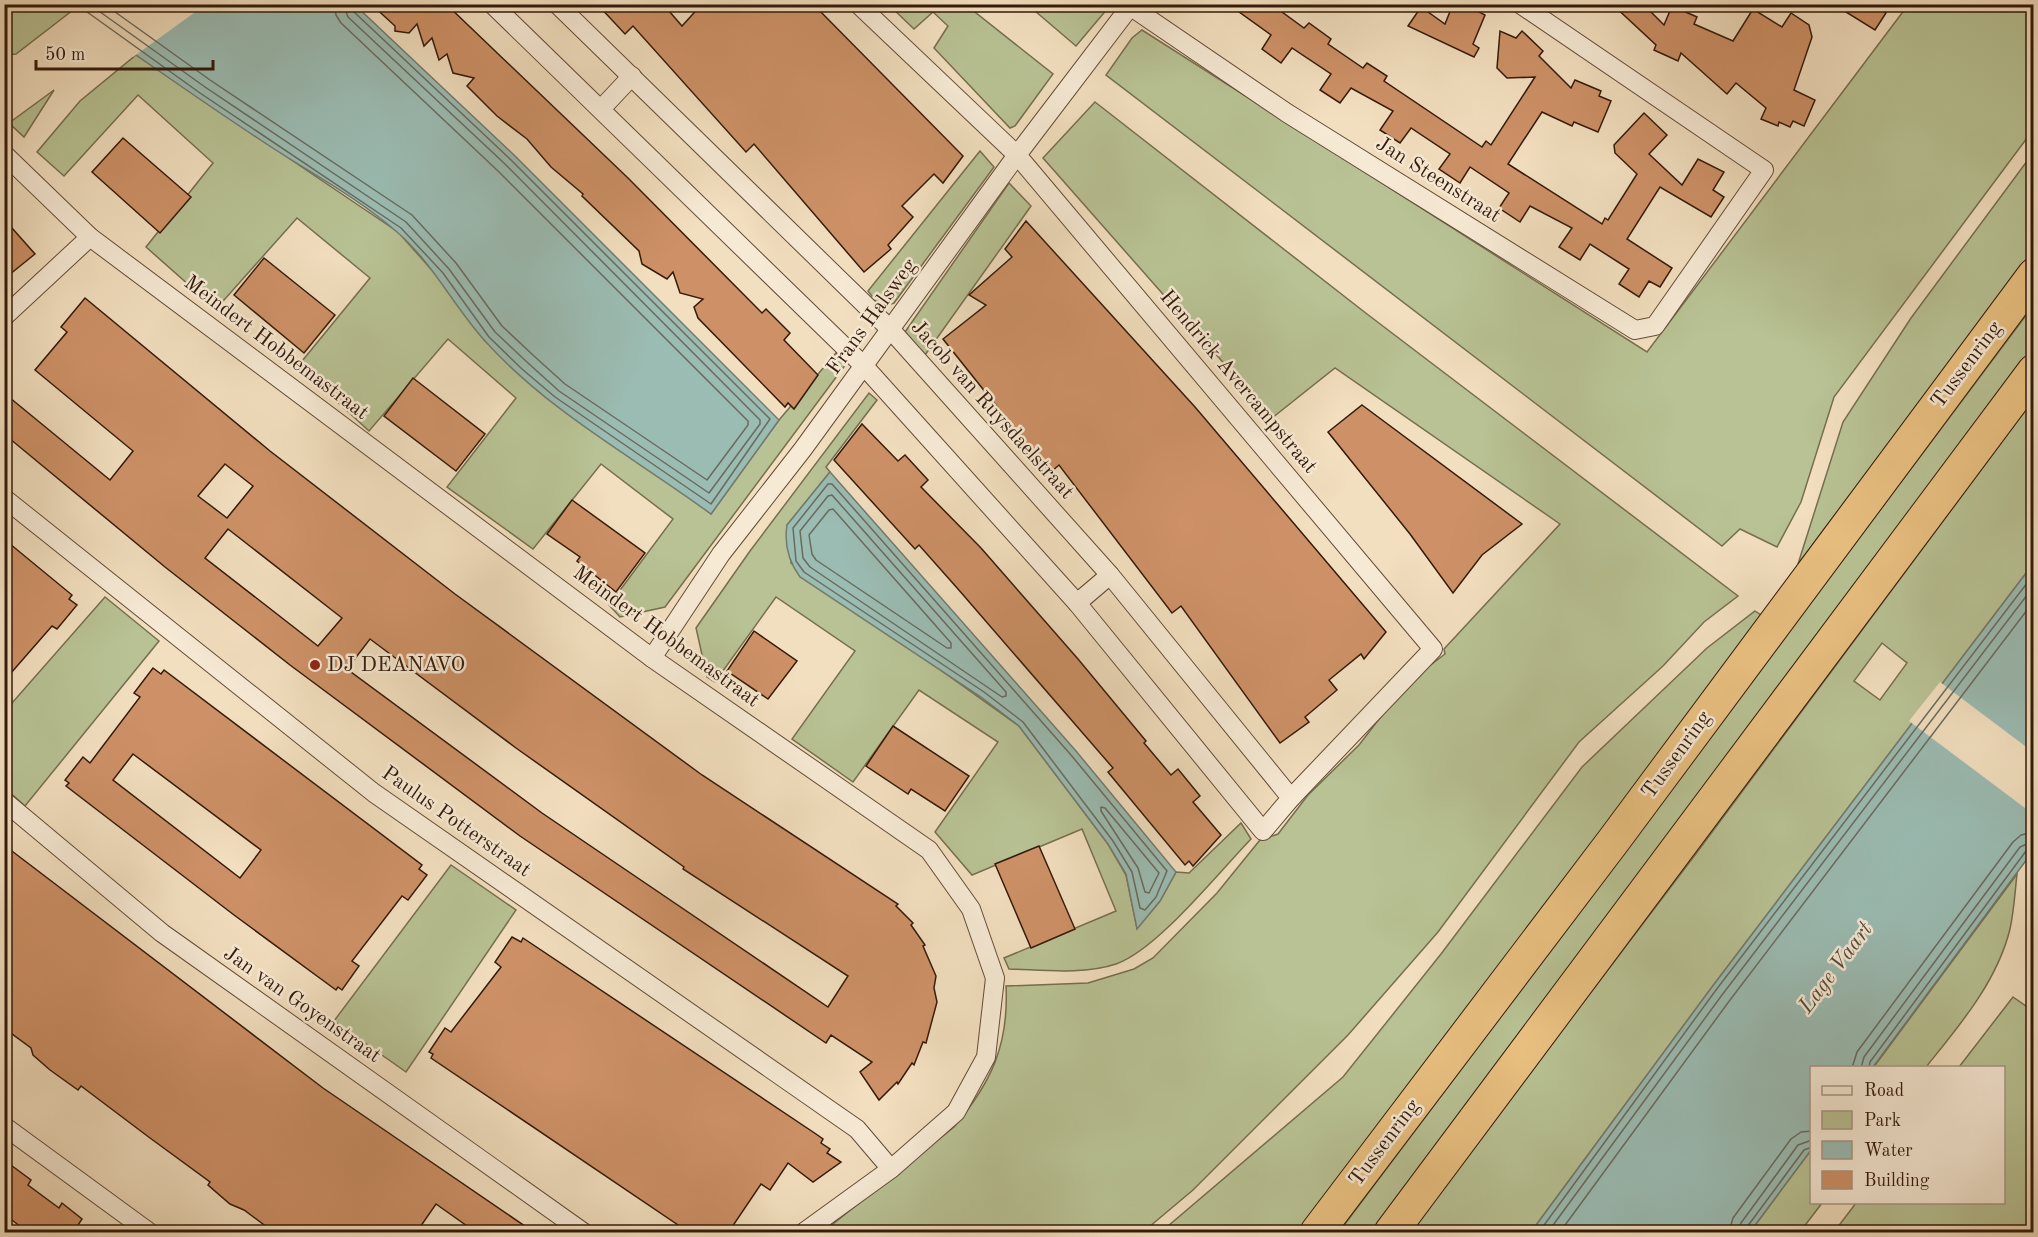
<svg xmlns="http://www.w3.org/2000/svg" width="2038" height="1237" font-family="'Old Standard TT',serif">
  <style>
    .green { fill: #b8c294; stroke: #766e4f; stroke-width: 1.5; fill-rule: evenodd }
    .water { fill: #9bbcb3; stroke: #727b6f; stroke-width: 1.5 }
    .pier { fill: #f2dfbf }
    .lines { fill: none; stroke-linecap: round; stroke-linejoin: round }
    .shore { stroke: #686b5e; stroke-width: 1.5 }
    .building { fill: #ce9167; stroke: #341a0a; stroke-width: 1.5; fill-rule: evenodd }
    .street-casing { stroke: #644b37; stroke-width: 20 }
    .highway-casing { stroke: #341a0a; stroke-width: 35 }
    .street { stroke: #f7ead5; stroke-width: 18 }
    .highway { stroke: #e9c080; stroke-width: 33 }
    .poi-dot { fill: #8f2418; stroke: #f7ead5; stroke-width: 2 }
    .labels { text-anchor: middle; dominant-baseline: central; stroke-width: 5; stroke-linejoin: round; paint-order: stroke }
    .street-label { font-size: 21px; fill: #341a0a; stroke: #f7ead5 }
    .poi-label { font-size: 21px; fill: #341a0a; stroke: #f7ead5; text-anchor: start }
    .water-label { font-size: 22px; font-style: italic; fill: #534b3d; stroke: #f7ead5 }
  </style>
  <rect width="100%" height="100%" fill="#f2dfbf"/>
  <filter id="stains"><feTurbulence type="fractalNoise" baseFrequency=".00333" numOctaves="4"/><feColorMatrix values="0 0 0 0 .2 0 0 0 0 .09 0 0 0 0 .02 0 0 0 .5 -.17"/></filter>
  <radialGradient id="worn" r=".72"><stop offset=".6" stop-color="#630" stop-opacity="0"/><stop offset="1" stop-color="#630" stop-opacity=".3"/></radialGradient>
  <g class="green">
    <path d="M1104,4L1108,8L1076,46L1028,5Z"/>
    <path d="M5,5H67L73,10L16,54L5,55Z"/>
    <path d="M889,5H966L1053,74L1015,126L1010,128L934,48L948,26L933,12L914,29Z"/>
    <path d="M1908,5H2033V130L1834,397L1801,502L1777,547L1740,529L1722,546L1106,75L1132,38L1142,30L1647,352Z"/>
    <path d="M136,55L398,232L438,277L485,341L711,514L779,420L836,353L846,364L665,607L620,617L609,605L673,519L601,464L533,549L447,487L516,398L448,339L369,431L298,366L370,278L297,218L216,309L146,247L213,163L138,95L64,176L37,152L80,101Z"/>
    <path d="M54,90L24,137L9,123Z"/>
    <path d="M1095,102L1367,314L1738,596L1704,622L1663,666L1579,742L1438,932L1348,1035L1193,1190L1143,1232H823L954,1127C991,1083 1009,1045 1006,986L1088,983L1134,969L1153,958L1217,893L1260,840L1278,834L1308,795L1359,745L1407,683L1445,654L1444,649L1560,524L1335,368L1272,418L1043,158Z"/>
    <path d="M980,151L994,167L894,303L880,307L868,291Z"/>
    <path d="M2033,153V250L1798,564L1843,422L1911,318Z"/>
    <path d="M1009,183L1031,206L925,355L905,332Z"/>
    <path d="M2033,306V352L1373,1232H1339Z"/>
    <path d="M869,393L877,400L826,467L830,472L787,525L791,563L1019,726L1108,844L1126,875L1137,928L1160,901L1176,872L1189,873L1241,823L1251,839C1219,872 1157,950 1116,964C1083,975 1043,970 1009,969L1004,958L1116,911L1082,829L972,875L935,832L998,742L919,690L853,782L792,739L855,651L776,597L715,682L707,677L696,628L750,551Z"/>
    <path d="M2033,400V564L1712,987L1531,1232H1409L1695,855ZM1882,643L1907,663L1880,700L1854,681Z"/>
    <path d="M105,597L159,641L25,806L5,788V711Z"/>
    <path d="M1755,611L1761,615L1305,1232H1161L1343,1077L1441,954L1582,767L1707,648Z"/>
    <path d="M451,865L516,910L406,1072L334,1021Z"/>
    <path d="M2017,874C2015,892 2014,911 2010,929C1997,982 1959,1026 1926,1067L1873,1068Z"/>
    <path d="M2013,997L2033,1011V1232H1834L1856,1203L2004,1202V1068L1959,1067Z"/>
    <path d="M1811,1150L1812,1202L1822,1203L1800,1232H1750Z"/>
  </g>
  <g class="water">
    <path d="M65,5H355L514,155L779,420L711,514C635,458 549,412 485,341C454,307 433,263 397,232C357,197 307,171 262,141C195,97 130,51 65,5Z"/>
    <path d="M830,472L1076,751L1176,872L1160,901L1137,929L1126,874L1108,844L1019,726L981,697L800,577C789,562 784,544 787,525Z"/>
    <path d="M2033,564V851L1873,1067L1812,1068L1811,1150L1750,1232H1531L1712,987Z"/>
  </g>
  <g class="pier">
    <path d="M84,5V4L205,5L133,57L72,13Z"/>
    <path d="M1940,682L2033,752V814L1909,721Z"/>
  </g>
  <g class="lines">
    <g class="shore">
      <path d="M76,4L200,93L401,228L443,273L489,337L522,369L555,397L711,504L770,419L510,159L353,11L351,4"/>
      <path d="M89,4L205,87L406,222L449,269L495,332L528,363L559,391L709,493L760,424V420L505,164L348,17L343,4"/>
      <path d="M104,4L210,80L412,215L456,263L502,326L534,356L565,384L707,480L748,425V421L498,171L341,23L336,15L334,4"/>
      <path d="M828,484H832L1071,755L1167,871L1156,897L1145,910L1140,908L1132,872L1113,841L1023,722L984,692L804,572L796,561L793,528Z"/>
      <path d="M832,495L1006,692V696L1002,697L810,567L803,558L800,531L828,496Z"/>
      <path d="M833,509L951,643V648H947L816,560L812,554L809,535L829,510Z"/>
      <path d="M1101,807L1105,808L1159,873L1149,893L1145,892L1138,868L1101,811Z"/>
      <path d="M1852,1068L1857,1052L2013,842L2021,835L2034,832"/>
      <path d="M1861,1068L1864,1057L2020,847L2034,841"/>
      <path d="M1869,1068L1870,1062L2026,851L2034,849"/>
      <path d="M1539,1232L1716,990L2034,574"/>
      <path d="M1548,1232L1722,995L2034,586"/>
      <path d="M1560,1232L1730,1000L2034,601"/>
      <path d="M1729,1232L1733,1218L1791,1139L1801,1132L1812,1131"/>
      <path d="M1738,1232L1741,1223L1798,1145L1812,1140"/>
      <path d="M1746,1232L1747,1227L1804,1150L1812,1147"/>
    </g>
  </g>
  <g class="building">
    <path d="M371,4H446L628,178L762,313L766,309L790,333L784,340L818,375L794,409L788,403L785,407L698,318L694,307L703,299L680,293L673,272L667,279L642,264L639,251L582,196L583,194L551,167L527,139L497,116L467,86L474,78L453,73L447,54L439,60L432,38L424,46L417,24L409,33L395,31V26Z"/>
    <path d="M597,4H663L682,26L702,4H813L963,156L943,183L934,174L902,206L913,217L888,245L891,249L864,272L754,144L746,152L633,26L625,34Z"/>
    <path d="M1228,4H1271L1304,28L1309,23L1331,39L1328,44L1363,68L1367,63L1387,76L1384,81L1482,147L1486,141L1491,145L1535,77L1507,78L1497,68L1500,31L1516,38L1522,31L1543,51L1539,56L1571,88L1575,80L1601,91L1599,96L1611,101L1598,132L1574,122L1572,126L1542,112L1508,164L1602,224L1605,218L1608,220L1637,174L1615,153L1614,145L1644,113L1667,135L1649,154L1682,185L1698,159L1724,172L1713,190L1724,197L1711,217L1660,187L1627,239L1672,268L1660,287L1649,281L1639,297L1619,284L1629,269L1590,244L1580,260L1559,247L1572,228L1530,206L1520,222L1499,208L1509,193L1470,167L1460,183L1439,169L1450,154L1411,128L1400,143L1380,130L1393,111L1351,88L1340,103L1320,90L1331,74L1292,48L1281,63L1262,49L1271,35Z"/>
    <path d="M1458,4H1482L1479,12L1485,15L1473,44L1479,48L1474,57L1408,26L1421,7L1445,24L1451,9L1455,11Z"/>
    <path d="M1612,4H1643L1664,25L1672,6L1697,17L1694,24L1733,41L1753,9L1782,27L1791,13L1809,25L1812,37L1794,90L1815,100L1804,126L1793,121L1790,127L1779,122L1778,126L1761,119L1766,108L1736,83L1727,94L1681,53L1678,61L1654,50L1656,45Z"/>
    <path d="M1833,4H1873L1886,13L1875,30Z"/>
    <path d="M123,138L191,197L160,233L92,172Z"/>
    <path d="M4,219L35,254L4,279Z"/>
    <path d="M1026,221L1195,407L1386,632L1364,659L1361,654L1329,680L1337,690L1305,717L1309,722L1280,743L1181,606L1172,613L1059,465L1050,473L943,339L986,305L969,295L1012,257L1005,249Z"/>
    <path d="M264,258L335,315L304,353L234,295Z"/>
    <path d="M85,298L270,451L455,594L702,775L898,904L896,906L913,923L911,925L925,945L923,946L936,976L934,988L937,1002L926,1043L923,1042L914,1065L912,1063L898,1084L897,1082L879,1100L860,1072L872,1062L831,1035L826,1043L520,836L290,665L165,567L4,434V393L110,480L133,451L35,370L67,332L61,327ZM225,464L253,486L227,518L198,496ZM228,529L342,618L318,646L205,558ZM370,639L516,748L684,867L683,869L848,976L828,1007L542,813L347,669Z"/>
    <path d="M413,378L485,434L456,471L384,416Z"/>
    <path d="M1362,405L1522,524L1482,555L1453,593L1410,534L1328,432Z"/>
    <path d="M862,424L898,461L905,455L928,480L921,487L981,548L1078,659L1146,741L1144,743L1171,775L1178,769L1200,796L1193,802L1221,835L1193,866L1189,861L1185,865L1108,772L1113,768L958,589L919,545L915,549L834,460Z"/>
    <path d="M572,500L645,553L616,592L577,561L580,557L547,534Z"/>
    <path d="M4,539L72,595L69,599L77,605L57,629L52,626L4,681Z"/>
    <path d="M754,631L797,661L768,699L727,671Z"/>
    <path d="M153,668L161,674L164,670L422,865L419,869L427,875L408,900L402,896L352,961L359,966L342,990L338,987L336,990L234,915L66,786L69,783L65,780L83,757L90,763L140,697L134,693ZM133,754L261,850L240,878L113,780Z"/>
    <path d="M893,726L969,776L945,811L911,789L908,794L866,766Z"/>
    <path d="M4,845L323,1088L535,1233H477L436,1204L416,1233H275L244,1210L230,1204L208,1185L210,1182L150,1138L81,1086L78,1090L50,1070L33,1055L31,1048L4,1028Z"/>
    <path d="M1039,846L1075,929L1031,948L995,864Z"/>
    <path d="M512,937L521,942L523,938L816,1134L823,1139L821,1143L830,1149L827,1153L841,1162L813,1182L788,1163L770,1190L761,1184L728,1233H690L431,1058L433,1054L429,1052L445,1028L451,1032L501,967L495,962Z"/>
    <path d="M4,1160L31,1180L28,1185L59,1208L62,1203L82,1219L73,1233H29L4,1214Z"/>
  </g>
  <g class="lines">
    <defs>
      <g id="street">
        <path d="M492,4L864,366L1077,603L1263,831L1291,798L1110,575L891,330L557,4"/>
        <path d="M858,4L1017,155L1433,649L1291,798"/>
        <path d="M1127,4L1287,113L1635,330L1655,326L1764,170L1520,4"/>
        <path d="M601,109L632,76"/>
        <path d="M4,154L90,237L652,658L929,850L971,909L995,978L986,1057L956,1112L891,1169L804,1232"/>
        <path d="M4,317L90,237"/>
        <path d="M4,498L374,793L857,1129L891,1169"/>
        <path d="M1077,603L1110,575"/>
        <path d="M652,658L721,554L803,449L1017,155L1132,4"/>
        <path d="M4,801L162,933L583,1232"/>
        <path d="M4,1126L149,1232"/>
      </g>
      <g id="highway">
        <path d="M1317,1232L1614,840L2034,275"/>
        <path d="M1391,1232L2034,371"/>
      </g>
    </defs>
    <use href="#street" class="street-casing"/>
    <use href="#highway" class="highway-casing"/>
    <use href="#street" class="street"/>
    <use href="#highway" class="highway"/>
  </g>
  <circle class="poi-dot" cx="315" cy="665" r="6"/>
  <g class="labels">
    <g class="street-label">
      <text transform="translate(1438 180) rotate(32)">Jan Steenstraat</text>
      <text transform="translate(872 317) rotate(-54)">Frans Halsweg</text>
      <text transform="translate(276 348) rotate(37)">Meindert Hobbemastraat</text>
      <text transform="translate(1967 365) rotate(-53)">Tussenring</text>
      <text transform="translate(1238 382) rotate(50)">Hendrick Avercampstraat</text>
      <text transform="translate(992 410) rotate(48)">Jacob van Ruysdaelstraat</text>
      <text transform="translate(666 637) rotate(36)">Meindert Hobbemastraat</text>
      <text transform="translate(1677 755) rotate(-54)">Tussenring</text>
      <text transform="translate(456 822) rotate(35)">Paulus Potterstraat</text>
      <text transform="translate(302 1005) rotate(35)">Jan van Goyenstraat</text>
      <text transform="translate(1385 1143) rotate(-53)">Tussenring</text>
    </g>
    <g class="poi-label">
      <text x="327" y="665">DJ DEANAVO</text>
    </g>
    <g class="water-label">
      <text transform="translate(1836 968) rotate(-53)">Lage Vaart</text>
    </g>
  </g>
  <rect width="2038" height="1237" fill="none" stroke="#f2dfbf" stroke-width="24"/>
  <rect x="6" y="6" width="2026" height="1225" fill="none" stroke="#341a0a" stroke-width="3"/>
  <rect x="12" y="12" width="2014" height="1213" fill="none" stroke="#341a0a" stroke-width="1.5"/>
  <rect x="1810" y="1066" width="195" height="138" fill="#f7ead5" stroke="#a99784" stroke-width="1.5"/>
  <rect x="1822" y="1086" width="30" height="9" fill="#f7ead5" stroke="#a99784" stroke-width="1.5"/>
  <text x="1864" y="1096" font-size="18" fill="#341a0a">Road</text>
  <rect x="1822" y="1111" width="30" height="18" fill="#b8c294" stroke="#a99784" stroke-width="1.5"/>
  <text x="1864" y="1126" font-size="18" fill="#341a0a">Park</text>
  <rect x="1822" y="1141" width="30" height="18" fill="#9bbcb3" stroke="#a99784" stroke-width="1.5"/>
  <text x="1864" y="1156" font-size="18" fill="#341a0a">Water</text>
  <rect x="1822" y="1171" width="30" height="18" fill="#ce9167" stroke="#a99784" stroke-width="1.5"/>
  <text x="1864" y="1186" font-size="18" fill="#341a0a">Building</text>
  <path d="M36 60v9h177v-9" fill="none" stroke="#341a0a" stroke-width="3"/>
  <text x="45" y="60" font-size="18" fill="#341a0a" stroke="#f7ead5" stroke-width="4.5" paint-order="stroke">50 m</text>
  <rect width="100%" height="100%" filter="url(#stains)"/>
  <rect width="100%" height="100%" fill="url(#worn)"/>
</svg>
